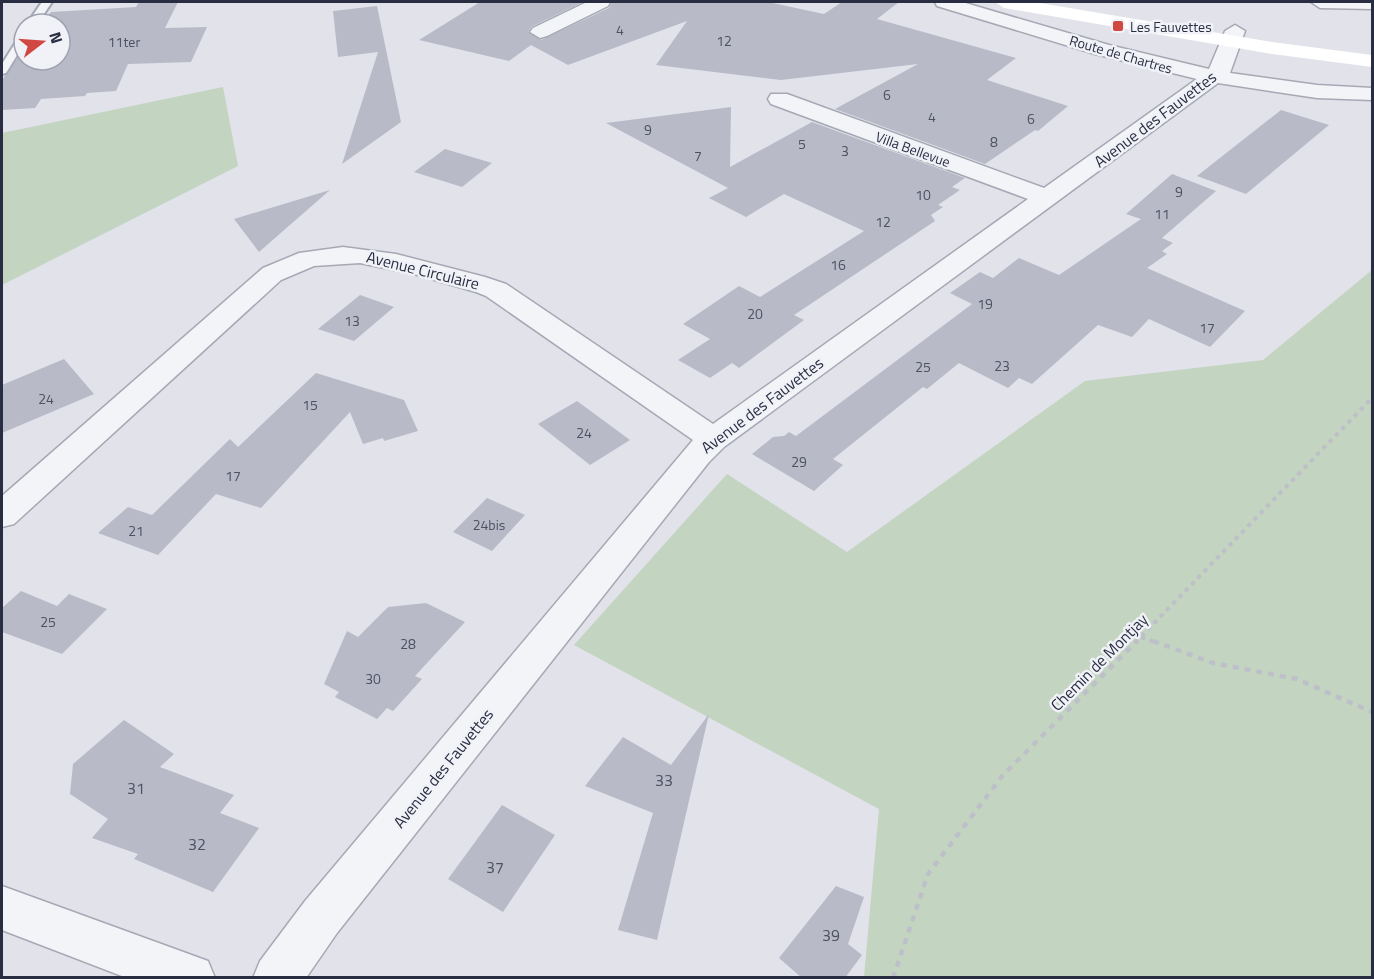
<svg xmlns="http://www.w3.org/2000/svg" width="1374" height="979" font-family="'Titillium Web',sans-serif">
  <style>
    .green { fill: #c3d4c1 }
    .building { fill: #b8bbc7 }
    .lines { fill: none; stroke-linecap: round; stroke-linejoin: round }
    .service-casing { stroke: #a6a8b4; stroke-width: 4 }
    .minor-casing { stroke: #a6a8b4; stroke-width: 3 }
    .path-far1 { stroke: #bec0c9; stroke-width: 4; stroke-dasharray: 4.5 4.5; stroke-linecap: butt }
    .path { stroke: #bec0c9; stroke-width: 4.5; stroke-dasharray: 6 6; stroke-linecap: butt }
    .service { fill: #f3f4f8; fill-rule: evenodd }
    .minor { fill: #f3f4f8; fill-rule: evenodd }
    .secondary { fill: #fff; fill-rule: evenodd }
    .poi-dot { fill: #d14843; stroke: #f0f2f7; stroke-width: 2 }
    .labels { text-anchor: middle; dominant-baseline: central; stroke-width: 5; stroke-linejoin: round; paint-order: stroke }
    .far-poi-label { font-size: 14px; fill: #292d42; stroke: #f0f2f7; text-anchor: start }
    .number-label { font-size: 14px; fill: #4d5063 }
    .far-street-label { font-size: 14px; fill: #292d42; stroke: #f0f2f7 }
    .street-label { font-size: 16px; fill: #292d42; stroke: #f0f2f7 }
    .near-number-label { font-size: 16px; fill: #4d5063 }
  </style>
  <rect width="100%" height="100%" fill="#e1e2ea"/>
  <g class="green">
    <path d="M223,87L238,166L2,285V133Z"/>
    <path d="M1372,270V977H864L879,809L574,645L727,474L847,552L1085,381L1263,360Z"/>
  </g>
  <g class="building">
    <path d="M139,2H178L165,28L207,27L191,62L128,64L116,91L87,93L85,96L41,99L35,108L2,110V80L24,49V60H60V24H42L51,12L136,7Z"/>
    <path d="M480,2H583L531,27L528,32L541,40L609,8L612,2H768L824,14L842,2H899L877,19L1016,58L987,80L1068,106L1038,131L1035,130L985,164L835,109L918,64L781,80L656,65L687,21L568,65L531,45L509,61L419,40Z"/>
    <path d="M377,6L401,122L342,164L378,52L338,57L333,11Z"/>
    <path d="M731,107L730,167L812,122L965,178L952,187L960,190L938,205L943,207L931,215L935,221L794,315L804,320L739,368L732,363L710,378L678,360L710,339L683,324L739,286L760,297L864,231L784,194L746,217L709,198L728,188L606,123Z"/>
    <path d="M1281,110L1329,125L1246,194L1197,176Z"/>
    <path d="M445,149L492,163L462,187L414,172Z"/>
    <path d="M1172,174L1216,191L1162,238L1173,243L1162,251L1167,254L1147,268L1245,311L1210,347L1149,319L1132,337L1098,325L1032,384L1019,378L1008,388L959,363L927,389L923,387L833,459L843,465L814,491L752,454L773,437L784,436L789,432L796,436L972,304L950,293L980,272L993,278L1019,258L1059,275L1141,219L1126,214Z"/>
    <path d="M330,190L259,252L234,219Z"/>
    <path d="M360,295L394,307L354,341L318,329Z"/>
    <path d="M64,359L94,394L2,433V385Z"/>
    <path d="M316,373L404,400L418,431L384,441L383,438L363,444L350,412L261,508L216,494L158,555L98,533L128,507L152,515L230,439L238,447Z"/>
    <path d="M577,401L630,440L590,465L538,424Z"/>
    <path d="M487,498L525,515L492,551L453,532Z"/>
    <path d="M21,591L57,606L69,594L107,609L62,654L2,632V608Z"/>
    <path d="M426,603L465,622L415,676L422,679L393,711L387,708L377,719L335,697L339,692L324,684L347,631L358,637L388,607Z"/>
    <path d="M709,714L657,940L618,930L653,813L585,786L623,737L671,765Z"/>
    <path d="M124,720L174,754L160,767L234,795L220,813L259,828L213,892L134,859L138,854L92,838L108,819L70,794L73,764Z"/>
    <path d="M502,805L555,835L503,912L448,879Z"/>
    <path d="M836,886L864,897L848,944L862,955L845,978H802L779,958Z"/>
  </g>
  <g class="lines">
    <defs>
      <g id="service">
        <path d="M42,2H52L37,24H27Z"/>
        <path d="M24,33V44L6,73L2,74V64L21,34Z"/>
      </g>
      <g id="minor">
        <path d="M587,2H610L608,6L547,36L540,38L530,32L533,28Z"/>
        <path d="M935,2H962L1109,45L1209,69L1225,31L1235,25L1245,31L1230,73L1317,85L1372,88V100L1317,98L1218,83L724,447L709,462L337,933L306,978H253L260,961L305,901L693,440L486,296L476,292L414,274L360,263L314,266L281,280L14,524L2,527V496L263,268L299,253L343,247L396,254L485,277L506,284L713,424L1028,199L771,104L768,99L771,94H787L1044,188L1197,79L1095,54L937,6Z"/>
        <path d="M1311,2H1372V9L1320,8Z"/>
        <path d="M2,886L208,961L215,978H127L2,930Z"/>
      </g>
    </defs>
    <use href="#service" class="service-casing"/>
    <use href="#minor" class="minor-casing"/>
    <g class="path-far1">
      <path d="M1141,637L1157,643"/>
      <path d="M1135,643L1372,398"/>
    </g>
    <g class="path">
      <path d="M1153,641L1213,663L1297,679L1372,712"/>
      <path d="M893,978L928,874L1003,775L1137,641"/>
    </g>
    <use href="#service" class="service"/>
    <use href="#minor" class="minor"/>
    <path class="secondary" d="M995,2H1034L1272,42L1372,55V67L1272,54L1004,8Z"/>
  </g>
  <rect class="poi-dot" x="1112" y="20" width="12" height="12" rx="3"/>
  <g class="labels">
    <g class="far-poi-label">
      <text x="1130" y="26">Les Fauvettes</text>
    </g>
    <g class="number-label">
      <text x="620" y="29">4</text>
      <text x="724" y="40">12</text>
      <text x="124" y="41">11ter</text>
      <text x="887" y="94">6</text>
      <text x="932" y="116">4</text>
      <text x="1031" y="118">6</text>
      <text x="648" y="129">9</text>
      <text x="994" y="141">8</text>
      <text x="802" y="143">5</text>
      <text x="845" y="150">3</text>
      <text x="698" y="155">7</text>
      <text x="1179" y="191">9</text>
      <text x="923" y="194">10</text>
      <text x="1162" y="213">11</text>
      <text x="883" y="221">12</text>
      <text x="838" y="264">16</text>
      <text x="985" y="303">19</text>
      <text x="755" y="313">20</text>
      <text x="352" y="320">13</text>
      <text x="1207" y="327">17</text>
      <text x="1002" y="365">23</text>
      <text x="923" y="366">25</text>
      <text x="46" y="398">24</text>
      <text x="310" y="404">15</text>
      <text x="584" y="432">24</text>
      <text x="799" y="461">29</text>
      <text x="233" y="475">17</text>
      <text x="489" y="524">24bis</text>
      <text x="136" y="530">21</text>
      <text x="48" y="621">25</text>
      <text x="408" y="643">28</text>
      <text x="373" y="678">30</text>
    </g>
    <g class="far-street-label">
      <text transform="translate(1121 54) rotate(16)">Route de Chartres</text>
      <text transform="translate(913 149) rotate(20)">Villa Bellevue</text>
    </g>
    <g class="street-label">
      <text transform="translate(1155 119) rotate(-37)">Avenue des Fauvettes</text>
      <text transform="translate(423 270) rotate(14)">Avenue Circulaire</text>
      <text transform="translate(762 405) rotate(-37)">Avenue des Fauvettes</text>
      <text transform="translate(1099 662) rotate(-45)">Chemin de Montjay</text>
      <text transform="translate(443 768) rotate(-51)">Avenue des Fauvettes</text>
    </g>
    <g class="near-number-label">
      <text x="664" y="780">33</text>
      <text x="136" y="788">31</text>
      <text x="197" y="844">32</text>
      <text x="495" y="867">37</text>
      <text x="831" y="935">39</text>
    </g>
  </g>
  <rect width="1374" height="979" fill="none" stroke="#292d42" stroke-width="6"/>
  <g transform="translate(42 42) rotate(73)"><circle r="28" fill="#f0f2f7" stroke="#a0a3af" stroke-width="1.5"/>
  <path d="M0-4.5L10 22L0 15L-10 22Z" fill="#d14843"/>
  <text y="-9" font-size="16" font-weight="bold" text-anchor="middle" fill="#292d42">N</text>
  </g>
</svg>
